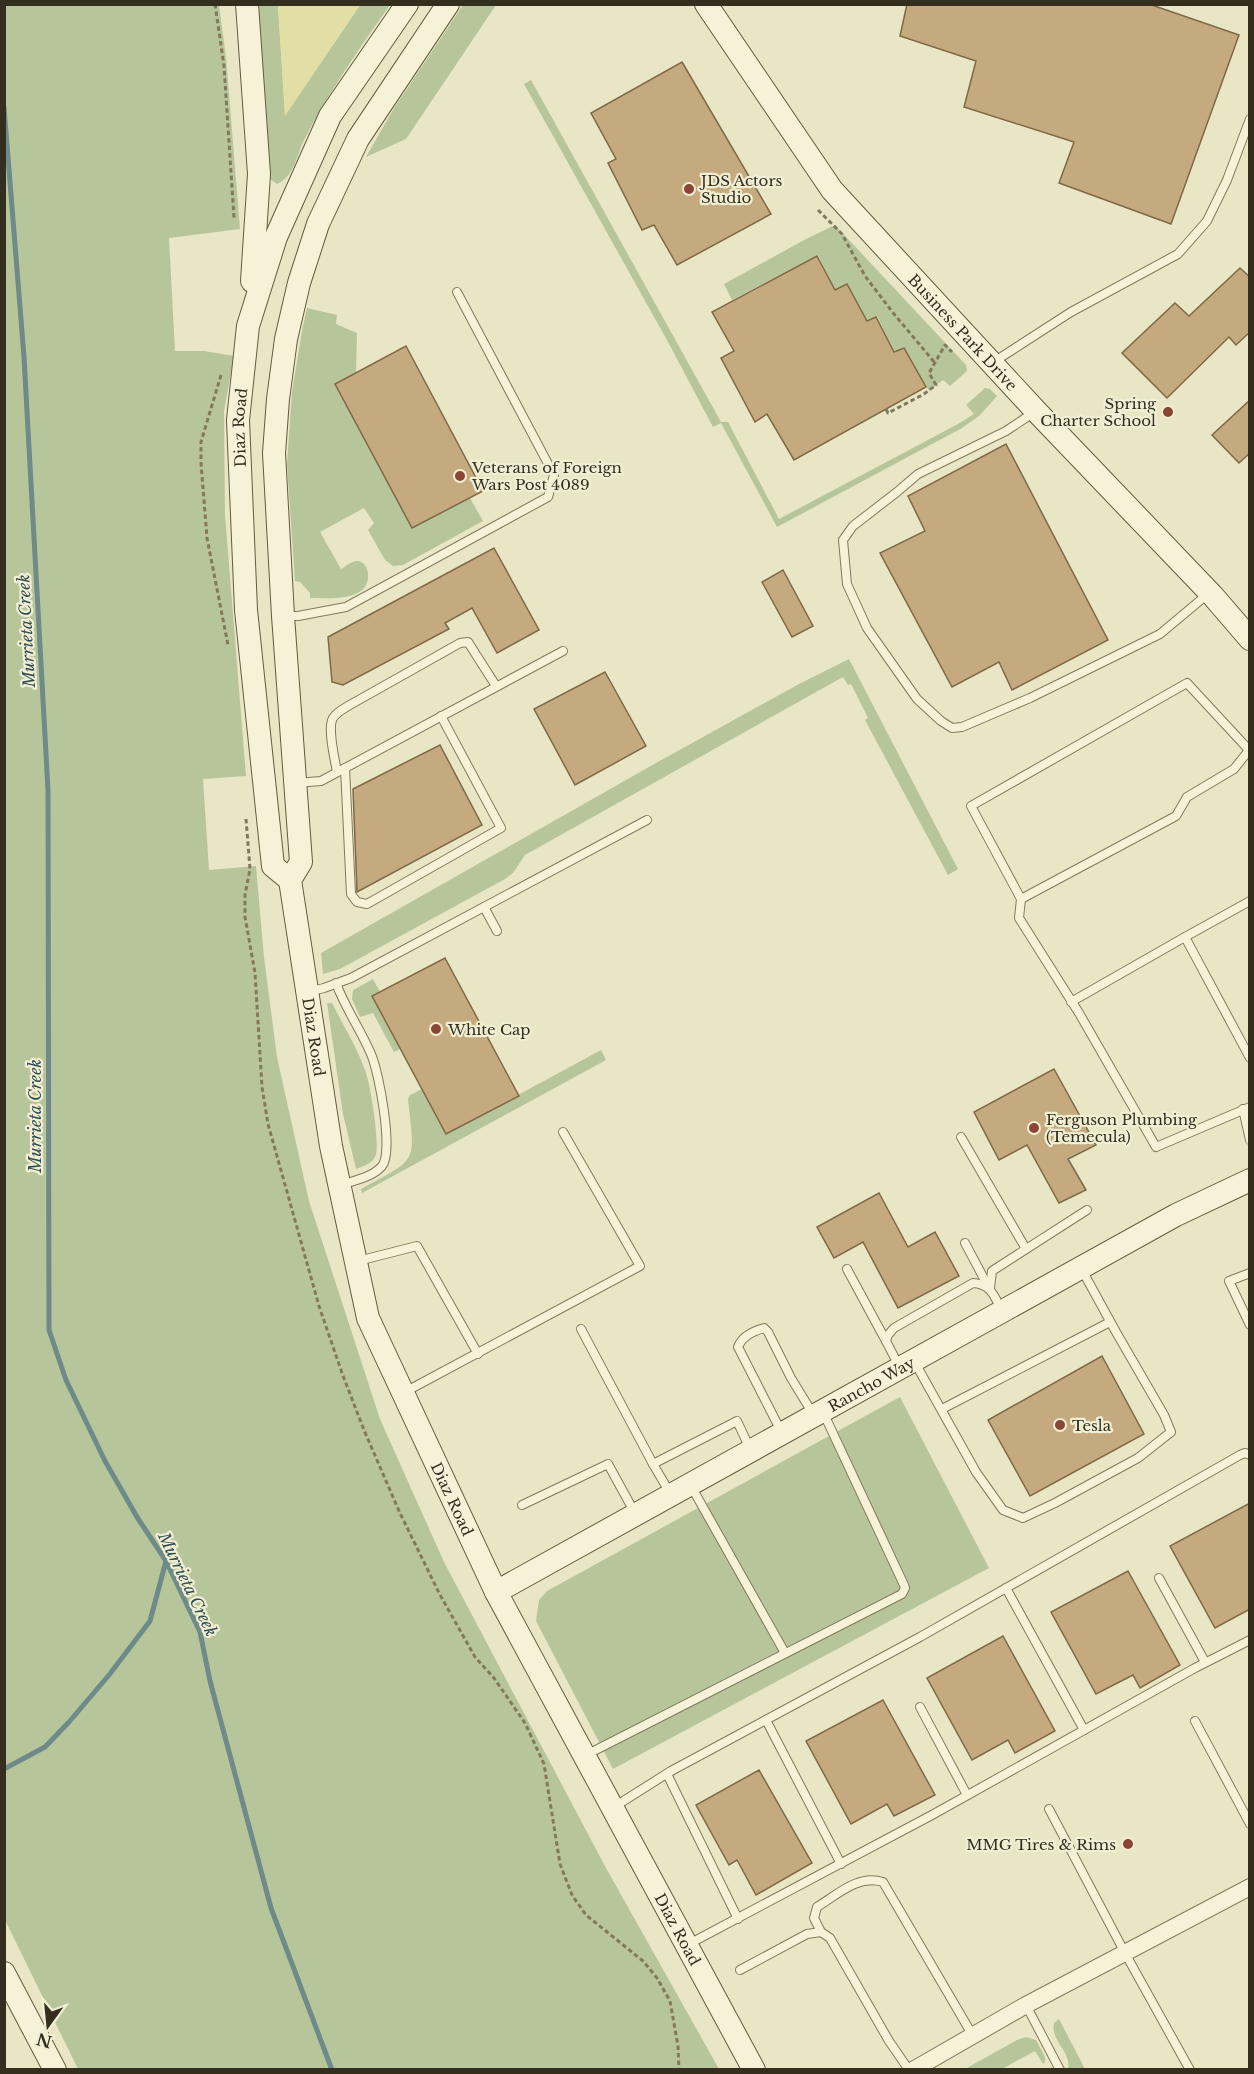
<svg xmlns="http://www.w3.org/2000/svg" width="1254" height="2074" font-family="'Libre Baskerville',serif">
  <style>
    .green { fill: #b7c69a }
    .sand { fill: #e2dfa4 }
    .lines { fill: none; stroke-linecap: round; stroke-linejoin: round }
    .stream { stroke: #6e8a89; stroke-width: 5 }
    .building { fill: #c4aa7e; stroke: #7f6845; stroke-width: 1.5 }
    .lane-casing { stroke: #82795d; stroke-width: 10 }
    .street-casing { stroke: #82795d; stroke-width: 18 }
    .secondary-casing { stroke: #645a40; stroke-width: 24 }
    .path { stroke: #82795d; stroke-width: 3; stroke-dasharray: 4.5 3; stroke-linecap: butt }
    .lane { stroke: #f5f2d7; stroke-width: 8 }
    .street { stroke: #f5f2d7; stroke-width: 16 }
    .secondary { stroke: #f5f2d7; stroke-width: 22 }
    .poi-dot { fill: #8b4533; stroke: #f1efd3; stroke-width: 2 }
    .labels { text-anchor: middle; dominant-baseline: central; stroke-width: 4.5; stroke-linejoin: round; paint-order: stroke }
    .poi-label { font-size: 15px; fill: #342e1f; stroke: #f1efd3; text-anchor: start }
    .street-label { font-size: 15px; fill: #342e1f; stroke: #f1efd3 }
    .water-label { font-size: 16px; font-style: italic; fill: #304d52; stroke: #f1efd3 }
  </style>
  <rect width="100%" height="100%" fill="#e9e6c5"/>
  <g class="green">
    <path d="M5,5H219L226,57L240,229L169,238L175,351H204L234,356L224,411L225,515L246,776L203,779L209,870L256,866L264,957L277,1057L309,1201L380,1419L444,1562L606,1868L719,2069H78L5,1920Z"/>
    <path d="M256,5H278L285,115L360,5H390C359,49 328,93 303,142C297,156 293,178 277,184L270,179Z"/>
    <path d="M463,5H496L406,139L366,157L394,108Z"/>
    <path d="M531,80L721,422H728L779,519L958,424L974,414L966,405L985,388L990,389L997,396L979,416L962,428L777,527L721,423L713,427L668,342L524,84Z"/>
    <path d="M835,225L966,365L967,371L950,386L943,380L929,391L904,347L894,351L877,316L867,320L847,283L835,290L818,255L732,300L724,284L806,239Z"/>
    <path d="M307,308L337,315L336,324L357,333L356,373L335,385L412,528L470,498L483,521L403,565L393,566L385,560L368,530L374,523L364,508L320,532L341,569C346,566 353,560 358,561C371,563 371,585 361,591C348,600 326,598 310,598V593L300,582L295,581L287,464L292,392L302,331Z"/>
    <path d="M849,659L958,869L948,875L865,720L868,718L851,684L848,685L843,677L525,855L513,873L505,879L340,969L323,974L321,953L656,763L799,684Z"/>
    <path d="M373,979L380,992L373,996L400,1049L394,1052L373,1013L360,1017L352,999L353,990Z"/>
    <path d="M327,1003H332L334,1007C345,1028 357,1048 365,1070C370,1082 381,1147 375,1157C371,1164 364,1166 356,1169L343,1114Z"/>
    <path d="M601,1050L606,1060L362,1193L361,1189C419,1157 415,1165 408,1099L410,1095L422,1089L446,1134Z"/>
    <path d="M900,1397L989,1568L613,1769L536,1621L539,1600L547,1591Z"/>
    <path d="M1059,2019L1085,2069H1068C1072,2052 1050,2041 1054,2023Z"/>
    <path d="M1026,2037L1036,2040L1045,2057V2062L1043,2064L1035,2051L1002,2069H965L1017,2040Z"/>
  </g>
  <path class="sand" d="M278,5H360L285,116Z"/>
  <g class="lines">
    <g class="stream">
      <path d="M4,107L24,357L48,790L49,1330L66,1380L105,1461L137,1517L166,1561L200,1632L210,1681L271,1908L332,2070"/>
      <path d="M4,1769L45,1747L69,1722L109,1675L150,1621L166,1561"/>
    </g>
  </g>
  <g class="building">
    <path d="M907,4H1149L1239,35L1171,224L1059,183L1074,142L964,107L976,61L900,36Z"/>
    <path d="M682,62L771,214L677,265L654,225L642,230L608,163L616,159L591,113Z"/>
    <path d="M817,256L835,290L847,284L867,321L876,317L894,352L904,348L926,387L794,460L767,414L755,422L721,358L734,351L712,312Z"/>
    <path d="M1240,268L1250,277V332L1236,345L1229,337L1167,398L1122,353L1175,303L1189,316Z"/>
    <path d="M406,346L483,491L412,528L335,384Z"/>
    <path d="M1250,400V453L1239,463L1212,435Z"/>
    <path d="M1006,444L1108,640L1012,690L999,662L952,687L880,553L925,531L908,496Z"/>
    <path d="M494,548L539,630L497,653L472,608L445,623L449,629L343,685L332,682L328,637Z"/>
    <path d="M783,570L813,626L792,637L762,582Z"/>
    <path d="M605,672L646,746L575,785L534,709Z"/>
    <path d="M440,745L482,825L357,892L353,789Z"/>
    <path d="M445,958L519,1096L446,1134L372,996Z"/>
    <path d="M1054,1069L1096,1145L1068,1159L1086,1190L1059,1203L1027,1145L999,1160L974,1112Z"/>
    <path d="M879,1193L908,1247L935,1232L959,1276L898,1308L863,1242L834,1258L817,1227Z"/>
    <path d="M1102,1356L1144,1434L1030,1496L988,1420Z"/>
    <path d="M1250,1503V1609L1215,1628L1170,1546Z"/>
    <path d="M1128,1571L1180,1665L1140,1688L1133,1675L1096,1694L1051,1612Z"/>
    <path d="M1003,1636L1055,1731L1015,1753L1008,1740L972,1760L927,1678Z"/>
    <path d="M883,1700L935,1795L894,1816L887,1804L851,1824L806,1741Z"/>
    <path d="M759,1770L812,1863L756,1895L737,1860L729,1865L696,1805Z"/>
  </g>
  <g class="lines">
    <defs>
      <g id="lane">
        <path d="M992,363L1071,312L1178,254L1207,221L1227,180L1250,119"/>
        <path d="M1036,411L1006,431L918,474L897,492L853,526L843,540L847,584L867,628L917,699L941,721L952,728L962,727L1030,698L1160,634L1209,593"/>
        <path d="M284,616H298L346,607L548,497L554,475L457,292"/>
        <path d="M1250,751L1187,683L971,806L1021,899L1019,918L1079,1013L1156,1147L1250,1107"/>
        <path d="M345,768L351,894L357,902L367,904L501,828L441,716"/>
        <path d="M337,772C335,760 327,728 333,718C336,713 343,709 348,706L460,643L468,642L496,686"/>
        <path d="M296,783L321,781L563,651"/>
        <path d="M1021,899L1176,816L1187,797L1234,769L1250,749"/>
        <path d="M484,907L497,931"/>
        <path d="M1185,937L1250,901"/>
        <path d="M336,983C345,1008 361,1030 371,1054C379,1072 394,1152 382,1166C373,1177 353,1181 340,1185"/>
        <path d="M308,992L324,988L351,978L647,820"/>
        <path d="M1071,1002L1185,937L1250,1058"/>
        <path d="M1243,1109L1250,1140"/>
        <path d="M961,1137L1026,1249"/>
        <path d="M965,1243L989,1288"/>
        <path d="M358,1261L417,1246L478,1354"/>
        <path d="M847,1269L886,1341"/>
        <path d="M1250,1273L1229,1281L1250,1325"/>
        <path d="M990,1288L992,1271L1087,1210"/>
        <path d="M581,1329L653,1464"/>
        <path d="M914,1361L976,1472L1003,1510L1023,1518L1055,1503L1138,1458L1171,1432L1164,1415L1116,1332L1082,1270"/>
        <path d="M900,1368L886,1341L888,1335L894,1328L973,1283C990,1284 994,1295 1001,1309"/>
        <path d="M403,1393L640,1266L563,1132"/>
        <path d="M942,1409L1110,1322"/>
        <path d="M782,1433L738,1347C742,1336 753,1331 764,1328L768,1332L791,1378L813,1414"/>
        <path d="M691,1486L785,1653"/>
        <path d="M670,1493L653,1464L737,1421L751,1451"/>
        <path d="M522,1505L608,1464L636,1515"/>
        <path d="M1159,1578L1205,1662"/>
        <path d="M1006,1588L1084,1730"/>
        <path d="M920,1707L967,1795"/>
        <path d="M766,1720L841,1864"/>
        <path d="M1195,1721L1250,1824"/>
        <path d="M584,1756L902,1594L905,1588L904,1585L823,1412"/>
        <path d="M667,1774L738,1919"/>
        <path d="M614,1807L671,1771L920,1637L1240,1455L1245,1453L1250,1455"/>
        <path d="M1049,1809L1125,1953L1190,2070"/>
        <path d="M821,1932L814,1918L817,1907C837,1895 858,1874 883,1882L973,2036"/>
        <path d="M687,1945L932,1815L1195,1668L1250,1640"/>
        <path d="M740,1970L807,1934L821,1932L830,1938L889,2041L909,2070"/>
        <path d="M1026,2005L1060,2070"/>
      </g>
      <path id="street" d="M913,2070L1026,2005L1250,1887"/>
      <g id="secondary">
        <path d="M247,4L259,174L252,281"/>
        <path id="s1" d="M448,4L358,139L318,224L299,283L286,339L278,399L274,453L283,616L301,862L290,880L331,1146L368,1318L496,1592L754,2070"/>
        <path id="s2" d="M706,4L832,190L1036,411L1213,596L1250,639"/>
        <path id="s3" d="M290,880L273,866L246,610L238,420L248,326L276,237L330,116L407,4"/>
        <path id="s4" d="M496,1592L1176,1215L1250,1180"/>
        <path d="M4,1973L55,2070"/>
      </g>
    </defs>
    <use href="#lane" class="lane-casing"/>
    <use href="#street" class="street-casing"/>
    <use href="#secondary" class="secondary-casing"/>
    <g class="path">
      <path d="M215,4L224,66L234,218"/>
      <path d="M818,210L842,234L865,276L894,314L935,363"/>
      <path d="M221,375L201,442V463L207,538L228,645"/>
      <path d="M886,409L888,413L924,394L936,385L929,373L945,345L952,352"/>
      <path d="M246,819L250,869L245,895V917L255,973L262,1087L268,1124L319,1306L342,1373L364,1430L399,1511L439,1593L475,1657L494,1678L525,1723L544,1764L560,1864L572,1895L586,1915L643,1961L657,1978L670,2001L678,2046L679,2070"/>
    </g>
    <use href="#lane" class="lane"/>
    <use href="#street" class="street"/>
    <use href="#secondary" class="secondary"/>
  </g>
  <g class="poi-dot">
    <circle cx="689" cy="189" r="6"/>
    <circle cx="1168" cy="412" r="6"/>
    <circle cx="460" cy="476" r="6"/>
    <circle cx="436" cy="1029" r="6"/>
    <circle cx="1034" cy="1128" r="6"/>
    <circle cx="1060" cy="1425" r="6"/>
    <circle cx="1128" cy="1844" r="6"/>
  </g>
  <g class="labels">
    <g class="poi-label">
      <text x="701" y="180">JDS Actors<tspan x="701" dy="17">Studio</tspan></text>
      <text x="1156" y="403" text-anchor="end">Spring<tspan x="1156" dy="17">Charter School</tspan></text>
      <text x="472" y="467">Veterans of Foreign<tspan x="472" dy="17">Wars Post 4089</tspan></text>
      <text x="448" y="1029">White Cap</text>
      <text x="1046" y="1119">Ferguson Plumbing<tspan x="1046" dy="17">(Temecula)</tspan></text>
      <text x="1072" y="1425">Tesla</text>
      <text x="1116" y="1844" text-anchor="end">MMG Tires &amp; Rims</text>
    </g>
    <g class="street-label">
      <text stroke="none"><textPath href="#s2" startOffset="418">Business Park Drive</textPath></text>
      <text stroke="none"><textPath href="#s3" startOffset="462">Diaz Road</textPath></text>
      <text stroke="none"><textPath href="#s1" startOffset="1080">Diaz Road</textPath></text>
      <text stroke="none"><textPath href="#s4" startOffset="429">Rancho Way</textPath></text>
      <text stroke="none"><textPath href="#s1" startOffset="1566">Diaz Road</textPath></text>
      <text stroke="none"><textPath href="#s1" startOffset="2052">Diaz Road</textPath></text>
    </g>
    <g class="water-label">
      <text transform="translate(26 631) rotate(-93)">Murrieta Creek</text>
      <text transform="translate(35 1116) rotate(-90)">Murrieta Creek</text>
      <text transform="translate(188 1584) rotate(64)">Murrieta Creek</text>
    </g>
  </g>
  <rect width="1254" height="2074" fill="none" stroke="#342e1f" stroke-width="12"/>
  <g transform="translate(48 2026) rotate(195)" stroke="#f1efd3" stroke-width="4.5" paint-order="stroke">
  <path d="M0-4.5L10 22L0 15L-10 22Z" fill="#342e1f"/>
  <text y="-9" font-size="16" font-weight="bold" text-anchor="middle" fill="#342e1f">N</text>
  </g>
</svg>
